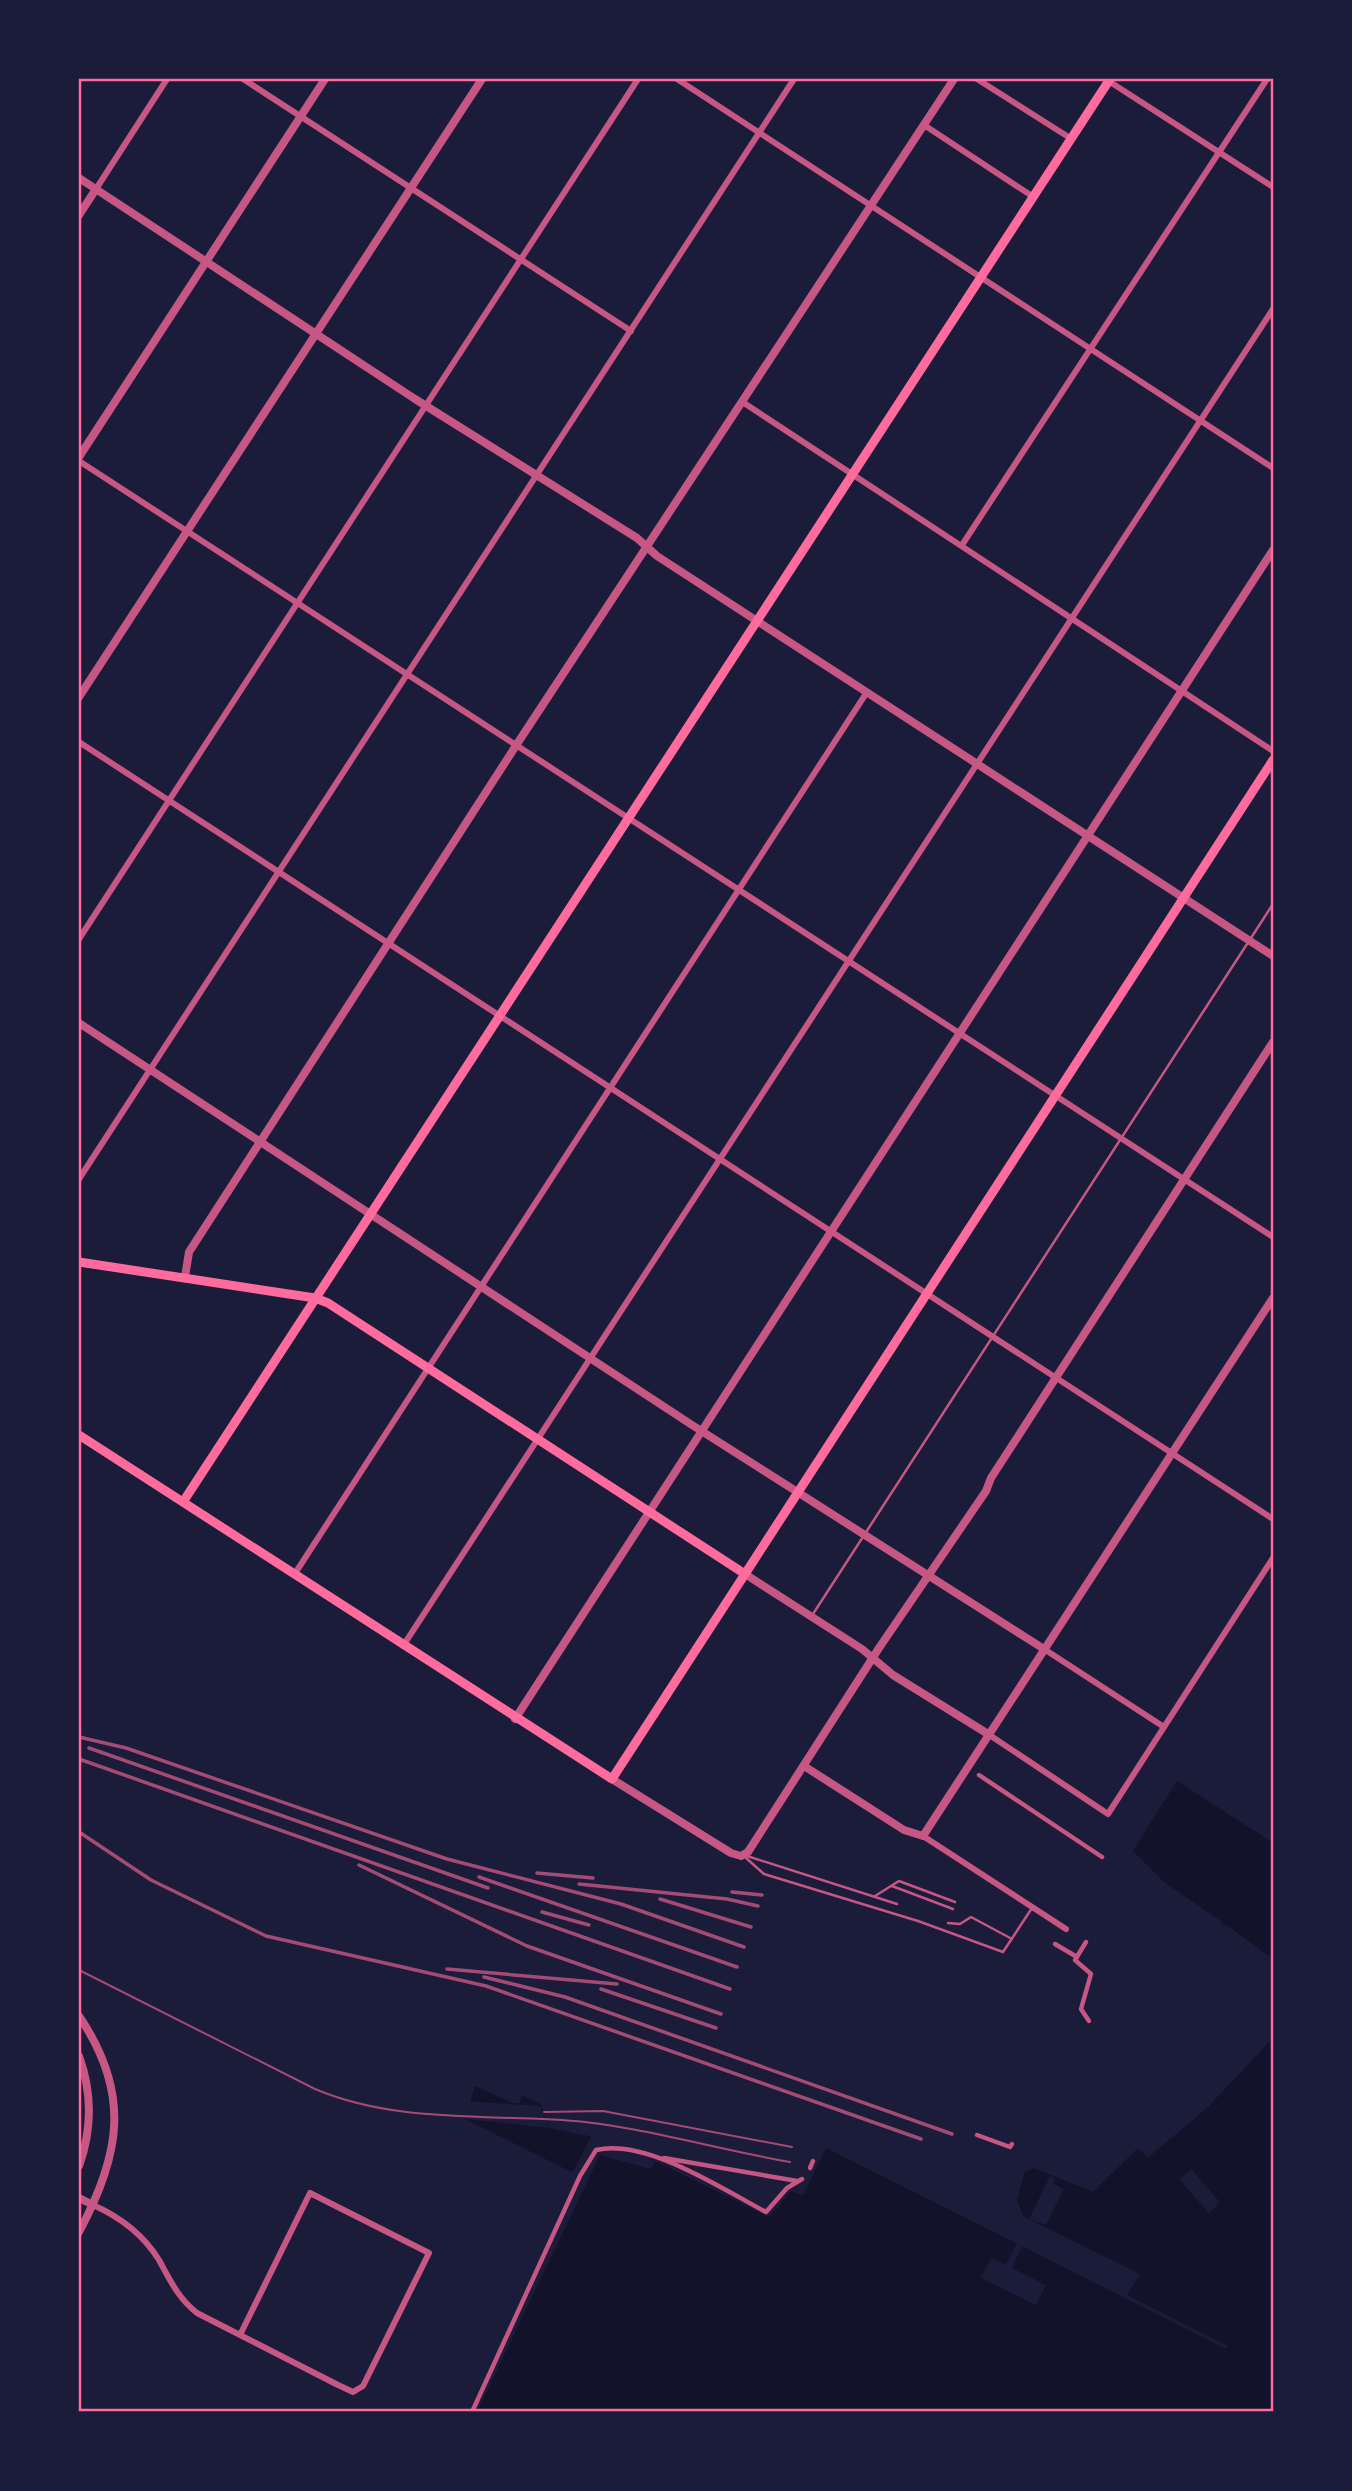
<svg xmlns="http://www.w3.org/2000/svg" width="1352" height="2491" font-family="Quicksand,sans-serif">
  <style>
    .water { fill: #12122b }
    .pier { fill: #1b1b3a }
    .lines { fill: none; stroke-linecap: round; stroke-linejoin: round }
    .service { stroke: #c65784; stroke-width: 2.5 }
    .pedestrian { stroke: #c65784; stroke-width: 4.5 }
    .minor { stroke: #c65784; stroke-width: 6 }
    .tertiary { stroke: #c65784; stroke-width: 8 }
    .secondary { stroke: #ff6b9d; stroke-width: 9 }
    .tram { stroke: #a44b75; stroke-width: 2 }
    .rail { stroke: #a44b75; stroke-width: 3.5 }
    .neatline { fill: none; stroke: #ff6b9d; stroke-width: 2.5 }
  </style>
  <rect width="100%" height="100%" fill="#1b1b3a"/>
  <g class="water">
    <path d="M1177,1781L1273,1843V1963L1222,1926L1224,1923L1164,1882L1133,1851Z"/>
    <path d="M1273,2038V2412H477L588,2180L465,2119L475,2086L513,2103H520L521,2095L541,2104L549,2128L614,2141L769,2217L791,2191L803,2196L826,2148L1125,2298L1140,2274L1023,2216L1017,2200L1025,2172L1034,2168L1093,2192L1138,2148L1148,2158L1209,2106Z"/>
  </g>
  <g class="pier">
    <path d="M1225,1924L1273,1959V1964L1222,1926Z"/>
    <path d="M467,2101L540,2106L549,2128L465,2119Z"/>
    <path d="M591,2136L614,2141L655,2161L651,2169L600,2155L568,2221L565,2219L583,2181L571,2176Z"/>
    <path d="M1191,2169L1220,2202L1209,2213L1179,2179Z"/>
    <path d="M1050,2176L1055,2179L1053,2184L1064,2189L1046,2225L1029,2219Z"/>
    <path d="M1017,2243L1022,2246L1012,2268L1046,2285L1036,2305L981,2278L991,2258L1006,2265Z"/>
    <path d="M1127,2295L1228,2346L1226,2349L1125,2298Z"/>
  </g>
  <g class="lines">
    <g class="service">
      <path d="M1251,938L1273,904"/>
      <path d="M813,1614L1247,944"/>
      <path d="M747,1856L897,1904"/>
      <path d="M746,1858L764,1874L918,1921L1003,1952L1032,1908"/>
      <path d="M892,1886L953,1909"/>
      <path d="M875,1896L899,1881L955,1902"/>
      <path d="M948,1923L960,1924L971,1917L1012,1939"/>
    </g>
    <g class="pedestrian">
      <path d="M979,1775L1102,1857"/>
      <path d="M1086,1942L1075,1960L1091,1974L1081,2009L1089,2021"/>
      <path d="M1055,1944L1077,1957"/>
      <path d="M977,2135L1010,2147L1012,2144"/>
      <path d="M664,2158L797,2181"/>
      <path d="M810,2168L813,2161"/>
      <path d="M472,2412L580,2176L596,2150C646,2138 722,2189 766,2212L787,2188L802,2179"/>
    </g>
    <g class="minor">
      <path d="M243,79L631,331"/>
      <path d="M677,79L1273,468"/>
      <path d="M977,79L1070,138"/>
      <path d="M1107,80L1273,187"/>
      <path d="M924,125L1032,196"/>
      <path d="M96,189L167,79"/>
      <path d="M744,403L1273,751"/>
      <path d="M79,461L1273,1237"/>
      <path d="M962,545L1267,79"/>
      <path d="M79,742L1273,1519"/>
      <path d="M79,939L638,79"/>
      <path d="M79,1179L794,79"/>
      <path d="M294,1575L867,692"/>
      <path d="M403,1646L1273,309"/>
      <path d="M1044,1649L1164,1727"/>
      <path d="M988,1734L1108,1814L1273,1558"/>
      <path d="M923,1836L1066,1929"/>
      <path d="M93,2205C120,2217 143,2234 159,2260C170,2280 178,2298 197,2313L338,2385L353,2392L363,2386L429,2253L310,2193L240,2335"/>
    </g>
    <g class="tertiary">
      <path d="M79,178L415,399L637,538L657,556L1273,956"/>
      <path d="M79,215L96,189"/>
      <path d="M79,457L325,79"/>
      <path d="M79,697L482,79"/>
      <path d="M79,1023L692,1425L1044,1649"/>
      <path d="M185,1277L189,1252L517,744L954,79"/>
      <path d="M745,1574L862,1649L893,1675L988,1734"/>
      <path d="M515,1719L1273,550"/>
      <path d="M804,1766L904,1830L923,1836L1273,1298"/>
      <path d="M612,1779L731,1853L741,1856L748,1852L879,1648L986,1491L991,1478L1273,1042"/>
      <path d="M79,2016C131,2093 121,2154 79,2232"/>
      <path d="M79,2056C92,2092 92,2130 79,2166"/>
      <path d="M79,2198L93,2205"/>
    </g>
    <g class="secondary">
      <path d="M79,1262L315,1298L328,1303L745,1574"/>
      <path d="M79,1435L612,1779L1273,760"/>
      <path d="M183,1502L1110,79"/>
    </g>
    <g class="tram">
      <path d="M79,1970L315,2089C400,2125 495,2113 585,2122C653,2130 721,2150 790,2162"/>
      <path d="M544,2112L603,2111L792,2147"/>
    </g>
    <g class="rail">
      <path d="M79,1737L126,1748L447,1859L621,1904L744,1947"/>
      <path d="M89,1748L488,1888"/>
      <path d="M79,1759L730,1989"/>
      <path d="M79,1832L151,1880L266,1936L486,1986L921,2139"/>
      <path d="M359,1865L527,1946L721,2014"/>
      <path d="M537,1873L593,1878"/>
      <path d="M479,1877L737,1967"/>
      <path d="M579,1884L727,1899L758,1906"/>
      <path d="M732,1892L762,1895"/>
      <path d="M660,1899L751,1927"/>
      <path d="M542,1912L589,1925"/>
      <path d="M447,1969L617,1984"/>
      <path d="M484,1977L565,1997L952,2134"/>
      <path d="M601,1989L716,2028"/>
    </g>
  </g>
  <rect width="1352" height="2491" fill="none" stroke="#1b1b3a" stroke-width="161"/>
  <rect x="80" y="80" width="1192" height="2330" class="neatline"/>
</svg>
